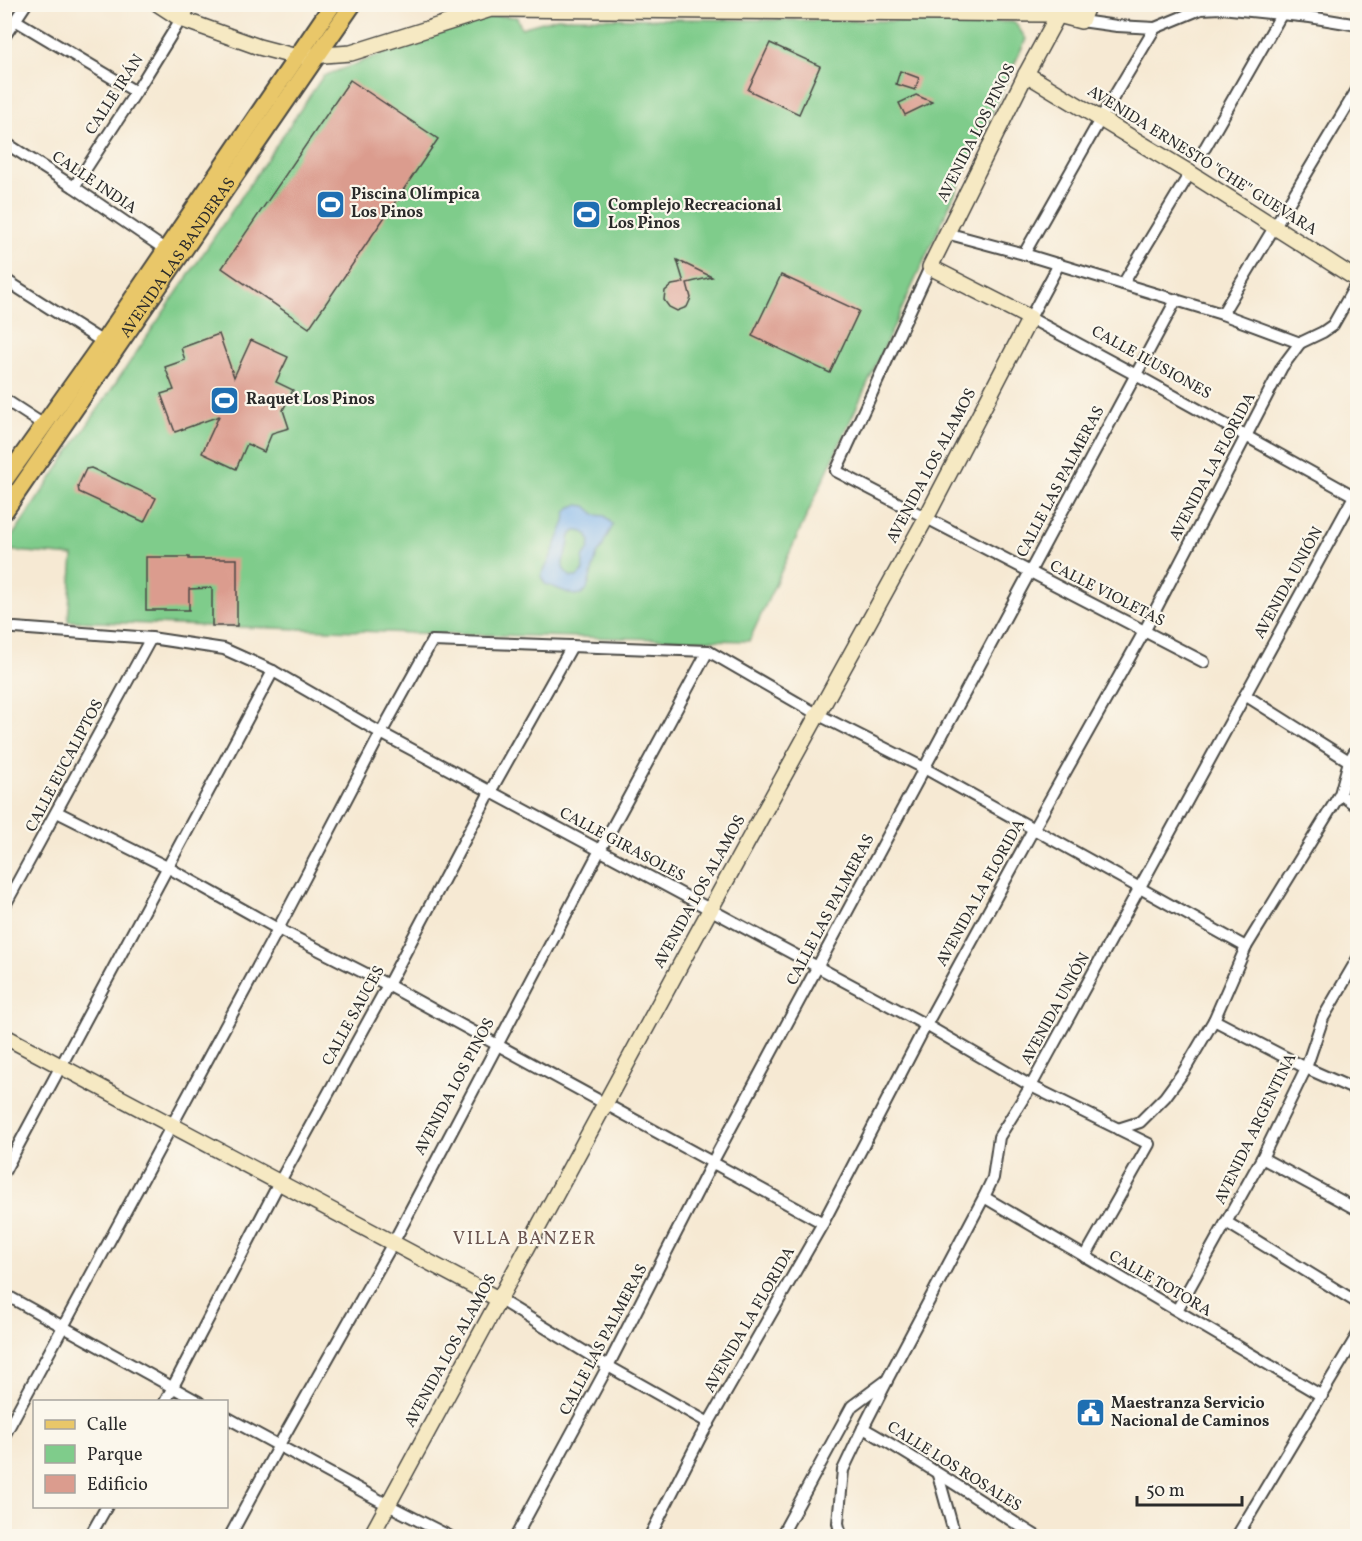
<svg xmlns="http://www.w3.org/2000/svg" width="1362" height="1541" font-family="Vollkorn,serif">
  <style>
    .green { fill: #7fcc8b; stroke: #557c5b; stroke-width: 1.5 }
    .water { fill: #7db3ec; stroke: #546f8c; stroke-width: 1.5; fill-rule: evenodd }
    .building { fill: #db9c8e }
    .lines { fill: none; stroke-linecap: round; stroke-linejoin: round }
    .street-casing { stroke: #494844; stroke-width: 14 }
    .secondary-casing { stroke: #494844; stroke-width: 18 }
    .primary-casing { stroke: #494844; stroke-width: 20 }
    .street { stroke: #fff; stroke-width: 10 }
    .secondary { stroke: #f6e9c3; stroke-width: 15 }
    .primary { stroke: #e9c769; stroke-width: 16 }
    .labels { text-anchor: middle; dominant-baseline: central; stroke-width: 4.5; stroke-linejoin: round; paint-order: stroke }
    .street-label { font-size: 16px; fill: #2b2b2b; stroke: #fbf7ec }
    .poi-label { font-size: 16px; font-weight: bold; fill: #2b2b2b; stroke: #fbf7ec; text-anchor: start }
    .neighbourhood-label { font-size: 18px; letter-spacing: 1.5px; fill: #69534e; stroke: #fbf7ec }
  </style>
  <rect width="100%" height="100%" fill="#fbf7ec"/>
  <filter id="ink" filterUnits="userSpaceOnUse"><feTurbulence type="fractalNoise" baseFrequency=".0167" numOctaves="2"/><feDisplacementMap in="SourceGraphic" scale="12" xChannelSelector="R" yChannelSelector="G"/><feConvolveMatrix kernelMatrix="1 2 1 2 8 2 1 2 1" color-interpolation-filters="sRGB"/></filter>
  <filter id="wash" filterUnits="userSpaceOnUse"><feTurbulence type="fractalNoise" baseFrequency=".008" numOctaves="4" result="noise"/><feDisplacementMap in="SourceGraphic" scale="24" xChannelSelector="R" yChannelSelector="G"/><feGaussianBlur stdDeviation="1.35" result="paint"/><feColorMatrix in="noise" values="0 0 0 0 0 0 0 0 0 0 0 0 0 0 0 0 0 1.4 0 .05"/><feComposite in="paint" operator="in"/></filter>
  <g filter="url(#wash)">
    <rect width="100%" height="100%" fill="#f6e9d3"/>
    <path class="green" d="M486,15L517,17L521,28L557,18L1015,22L1026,39L749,641L442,634L68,621L73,556L5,550V547L323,76Z"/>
    <path class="water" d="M577,505L586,506L596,515L605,516L613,525L604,542L603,547L597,554L587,589L581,594L574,595L545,584L541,576L548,563L565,522L566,513L571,507ZM576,531C589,530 593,542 587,552C586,554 585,555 584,556C582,560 583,566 583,571L577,577H571C556,565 565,561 568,547C570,539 567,536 576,531Z"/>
    <g id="blocks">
      <g class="building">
        <path d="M770,43L820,66L799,114L748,90Z"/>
        <path d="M900,71L919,78L915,90L896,84Z"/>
        <path d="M350,80L438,139L309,328L222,268Z"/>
        <path d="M916,95L932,102L905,115L899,103Z"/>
        <path d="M677,260L712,277L687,283L691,298L687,307L677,311L669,307L664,300L665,291L672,285L684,283Z"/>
        <path d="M781,275L859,311L830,373L752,336Z"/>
        <path d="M219,334L234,377L251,340L288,357L276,382L293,390L283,410L289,428L272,433L264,452L247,444L236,469L202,453L219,416L175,432L161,394L174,390L165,367L185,360L181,348Z"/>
        <path d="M91,468L156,498L144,522L79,492L78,486L86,469Z"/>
        <path d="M146,557H189V559H237V626H212V588L189,589V610H146Z"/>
      </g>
    </g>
  </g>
  <g filter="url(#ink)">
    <use href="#blocks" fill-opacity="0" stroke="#494844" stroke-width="1.5"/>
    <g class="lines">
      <defs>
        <g id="street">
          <path d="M15,20L136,92"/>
          <path d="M1081,21L1117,26L1155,28L1201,9L1221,8L1310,17L1358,25"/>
          <path d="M4,37L26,4"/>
          <path d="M4,142L74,187L166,250"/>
          <path d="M1205,148L1281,15"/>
          <path d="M74,187L136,92L181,19"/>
          <path d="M946,233L1024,254L1222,314L1300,343"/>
          <path d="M1024,254L1101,118L1155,28"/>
          <path d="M1059,264L1030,318L1136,375L1354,496"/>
          <path d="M930,267L836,471L1204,662"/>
          <path d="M4,279L103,342"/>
          <path d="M1123,284L1190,173"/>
          <path d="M1222,314L1358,88"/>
          <path d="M4,399L44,425"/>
          <path d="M15,628L151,638L224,649L273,671L381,733L926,1025L1031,1086L1149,1144L1085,1257"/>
          <path d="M1245,695L1349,761"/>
          <path d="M1358,746L1349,761L1340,794L1358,807"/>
          <path d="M57,812L167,867L278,929L388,985L823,1223"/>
          <path d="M4,907L151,638"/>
          <path d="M1214,1020L1306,1068L1358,1091"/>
          <path d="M1118,1129L1140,1122L1165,1097L1184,1071L1214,1020L1246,947L1340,794"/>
          <path d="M1262,1158L1358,1210"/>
          <path d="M4,1172L273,671"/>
          <path d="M984,1197L1322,1396"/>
          <path d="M1226,1222L1358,1303"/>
          <path d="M4,1294L199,1402"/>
          <path d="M500,1300L608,1366L709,1423"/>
          <path d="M1177,1310L1262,1158L1306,1068L1323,1018L1358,958"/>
          <path d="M887,1381L863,1428C922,1461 978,1500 1036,1536"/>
          <path d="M165,1402L279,1183L388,985L490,792L572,646"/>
          <path d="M226,1417L388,1505L449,1536"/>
          <path d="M4,1436L278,929L381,733L432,641L708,651L817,714L924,768L1246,947"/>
          <path d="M938,1475L955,1536"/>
          <path d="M90,1536L107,1506"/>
          <path d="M230,1536L279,1445L393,1243L600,850L708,651"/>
          <path d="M516,1536L608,1366L712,1163L1176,300"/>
          <path d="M650,1536L700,1438L823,1223L926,1025L1034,828L1145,630L1282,367L1300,343L1323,332L1333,325L1358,281"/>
          <path d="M781,1536L852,1406L887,1380L984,1197L993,1178L999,1137L1031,1086L1358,489"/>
          <path d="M841,1536L838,1523L843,1470L863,1428"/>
          <path d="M1237,1536L1358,1334"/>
        </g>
        <g id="secondary">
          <path d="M158,4L181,19L259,47L297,57L351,53L491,9L1048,14L1058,15L1081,21L1088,4"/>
          <path d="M181,19L189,4"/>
          <path d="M1026,74L1190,173L1358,280"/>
          <path d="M4,1036L500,1300"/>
          <path d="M371,1536L710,910L926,518L1030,318L930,267L1026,74L1058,15"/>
        </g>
        <g id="primary">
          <path d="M4,481L103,342L333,4"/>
          <path id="s1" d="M4,512L317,56L353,4"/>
        </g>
      </defs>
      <use href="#street" class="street-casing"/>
      <use href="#secondary" class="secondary-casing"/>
      <use href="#primary" class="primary-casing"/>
      <use href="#street" class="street"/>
      <use href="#secondary" class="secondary"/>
      <use href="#primary" class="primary"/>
    </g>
  </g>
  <defs>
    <symbol id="stadium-square" viewBox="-11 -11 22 22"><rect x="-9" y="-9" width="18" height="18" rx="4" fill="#1f6fb2" stroke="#fbf7ec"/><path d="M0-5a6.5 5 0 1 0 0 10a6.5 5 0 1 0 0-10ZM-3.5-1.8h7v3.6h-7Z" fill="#fff"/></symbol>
    <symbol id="civic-square" viewBox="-11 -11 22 22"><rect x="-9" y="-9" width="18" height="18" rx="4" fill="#1f6fb2" stroke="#fbf7ec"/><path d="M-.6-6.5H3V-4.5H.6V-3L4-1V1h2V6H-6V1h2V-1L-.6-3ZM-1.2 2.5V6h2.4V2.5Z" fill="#fff"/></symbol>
  </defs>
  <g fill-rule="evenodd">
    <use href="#stadium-square" x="314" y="188" width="33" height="33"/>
    <use href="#stadium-square" x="570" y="198" width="33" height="33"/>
    <use href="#stadium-square" x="208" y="384" width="33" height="33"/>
    <use href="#civic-square" x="1074" y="1396" width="33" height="33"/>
  </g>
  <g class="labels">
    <g class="street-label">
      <text transform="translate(115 95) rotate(-57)">CALLE IRÁN</text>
      <text transform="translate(977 133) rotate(-63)">AVENIDA LOS PINOS</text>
      <text transform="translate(1202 161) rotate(32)">AVENIDA ERNESTO "CHE" GUEVARA</text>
      <text transform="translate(94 183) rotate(34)">CALLE INDIA</text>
      <text stroke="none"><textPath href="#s1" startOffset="308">AVENIDA LAS BANDERAS</textPath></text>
      <text transform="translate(1151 363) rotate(29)">CALLE ILUSIONES</text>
      <text transform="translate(932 466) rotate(-62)">AVENIDA LOS ALAMOS</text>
      <text transform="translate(1213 467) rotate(-62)">AVENIDA LA FLORIDA</text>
      <text transform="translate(1061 482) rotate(-62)">CALLE LAS PALMERAS</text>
      <text transform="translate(1289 583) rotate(-61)">AVENIDA UNIÓN</text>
      <text transform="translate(1107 594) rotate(27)">CALLE VIOLETAS</text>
      <text transform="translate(65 766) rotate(-62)">CALLE EUCALIPTOS</text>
      <text transform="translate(622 845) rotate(28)">CALLE GIRASOLES</text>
      <text transform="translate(700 892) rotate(-61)">AVENIDA LOS ALAMOS</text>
      <text transform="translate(981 893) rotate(-61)">AVENIDA LA FLORIDA</text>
      <text transform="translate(831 910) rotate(-62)">CALLE LAS PALMERAS</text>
      <text transform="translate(1056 1009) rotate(-61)">AVENIDA UNIÓN</text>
      <text transform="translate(354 1016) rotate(-61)">CALLE SAUCES</text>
      <text transform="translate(455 1087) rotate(-62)">AVENIDA LOS PINOS</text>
      <text transform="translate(1256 1129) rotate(-64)">AVENIDA ARGENTINA</text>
      <text transform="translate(1160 1284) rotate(30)">CALLE TOTORA</text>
      <text transform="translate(750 1320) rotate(-60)">AVENIDA LA FLORIDA</text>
      <text transform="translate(604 1340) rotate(-62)">CALLE LAS PALMERAS</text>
      <text transform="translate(451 1351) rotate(-61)">AVENIDA LOS ALAMOS</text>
      <text transform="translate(954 1467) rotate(32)">CALLE LOS ROSALES</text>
    </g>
    <g class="poi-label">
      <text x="351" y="195">Piscina Olímpica<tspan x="351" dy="18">Los Pinos</tspan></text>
      <text x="608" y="206">Complejo Recreacional<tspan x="608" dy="18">Los Pinos</tspan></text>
      <text x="246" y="400">Raquet Los Pinos</text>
      <text x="1111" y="1404">Maestranza Servicio<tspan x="1111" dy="18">Nacional de Caminos</tspan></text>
    </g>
    <g class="neighbourhood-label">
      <text x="525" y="1239">VILLA BANZER</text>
    </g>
  </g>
  <rect width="1362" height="1541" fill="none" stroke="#fbf7ec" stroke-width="24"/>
  <rect x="33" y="1400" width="195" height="108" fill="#fbf7ec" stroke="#a8a59f" stroke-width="1.5"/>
  <rect x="45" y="1420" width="30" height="9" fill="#e9c769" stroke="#a8a59f" stroke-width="1.5"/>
  <text x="87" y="1430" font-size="18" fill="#2b2b2b">Calle</text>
  <rect x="45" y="1445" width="30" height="18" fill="#7fcc8b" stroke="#a8a59f" stroke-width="1.5"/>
  <text x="87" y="1460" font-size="18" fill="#2b2b2b">Parque</text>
  <rect x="45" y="1475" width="30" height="18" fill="#db9c8e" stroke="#a8a59f" stroke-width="1.5"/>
  <text x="87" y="1490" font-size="18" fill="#2b2b2b">Edificio</text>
  <path d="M1137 1496v9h105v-9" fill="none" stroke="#2b2b2b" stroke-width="3"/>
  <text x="1146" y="1496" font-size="18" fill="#2b2b2b" stroke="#fbf7ec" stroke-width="4.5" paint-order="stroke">50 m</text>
</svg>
